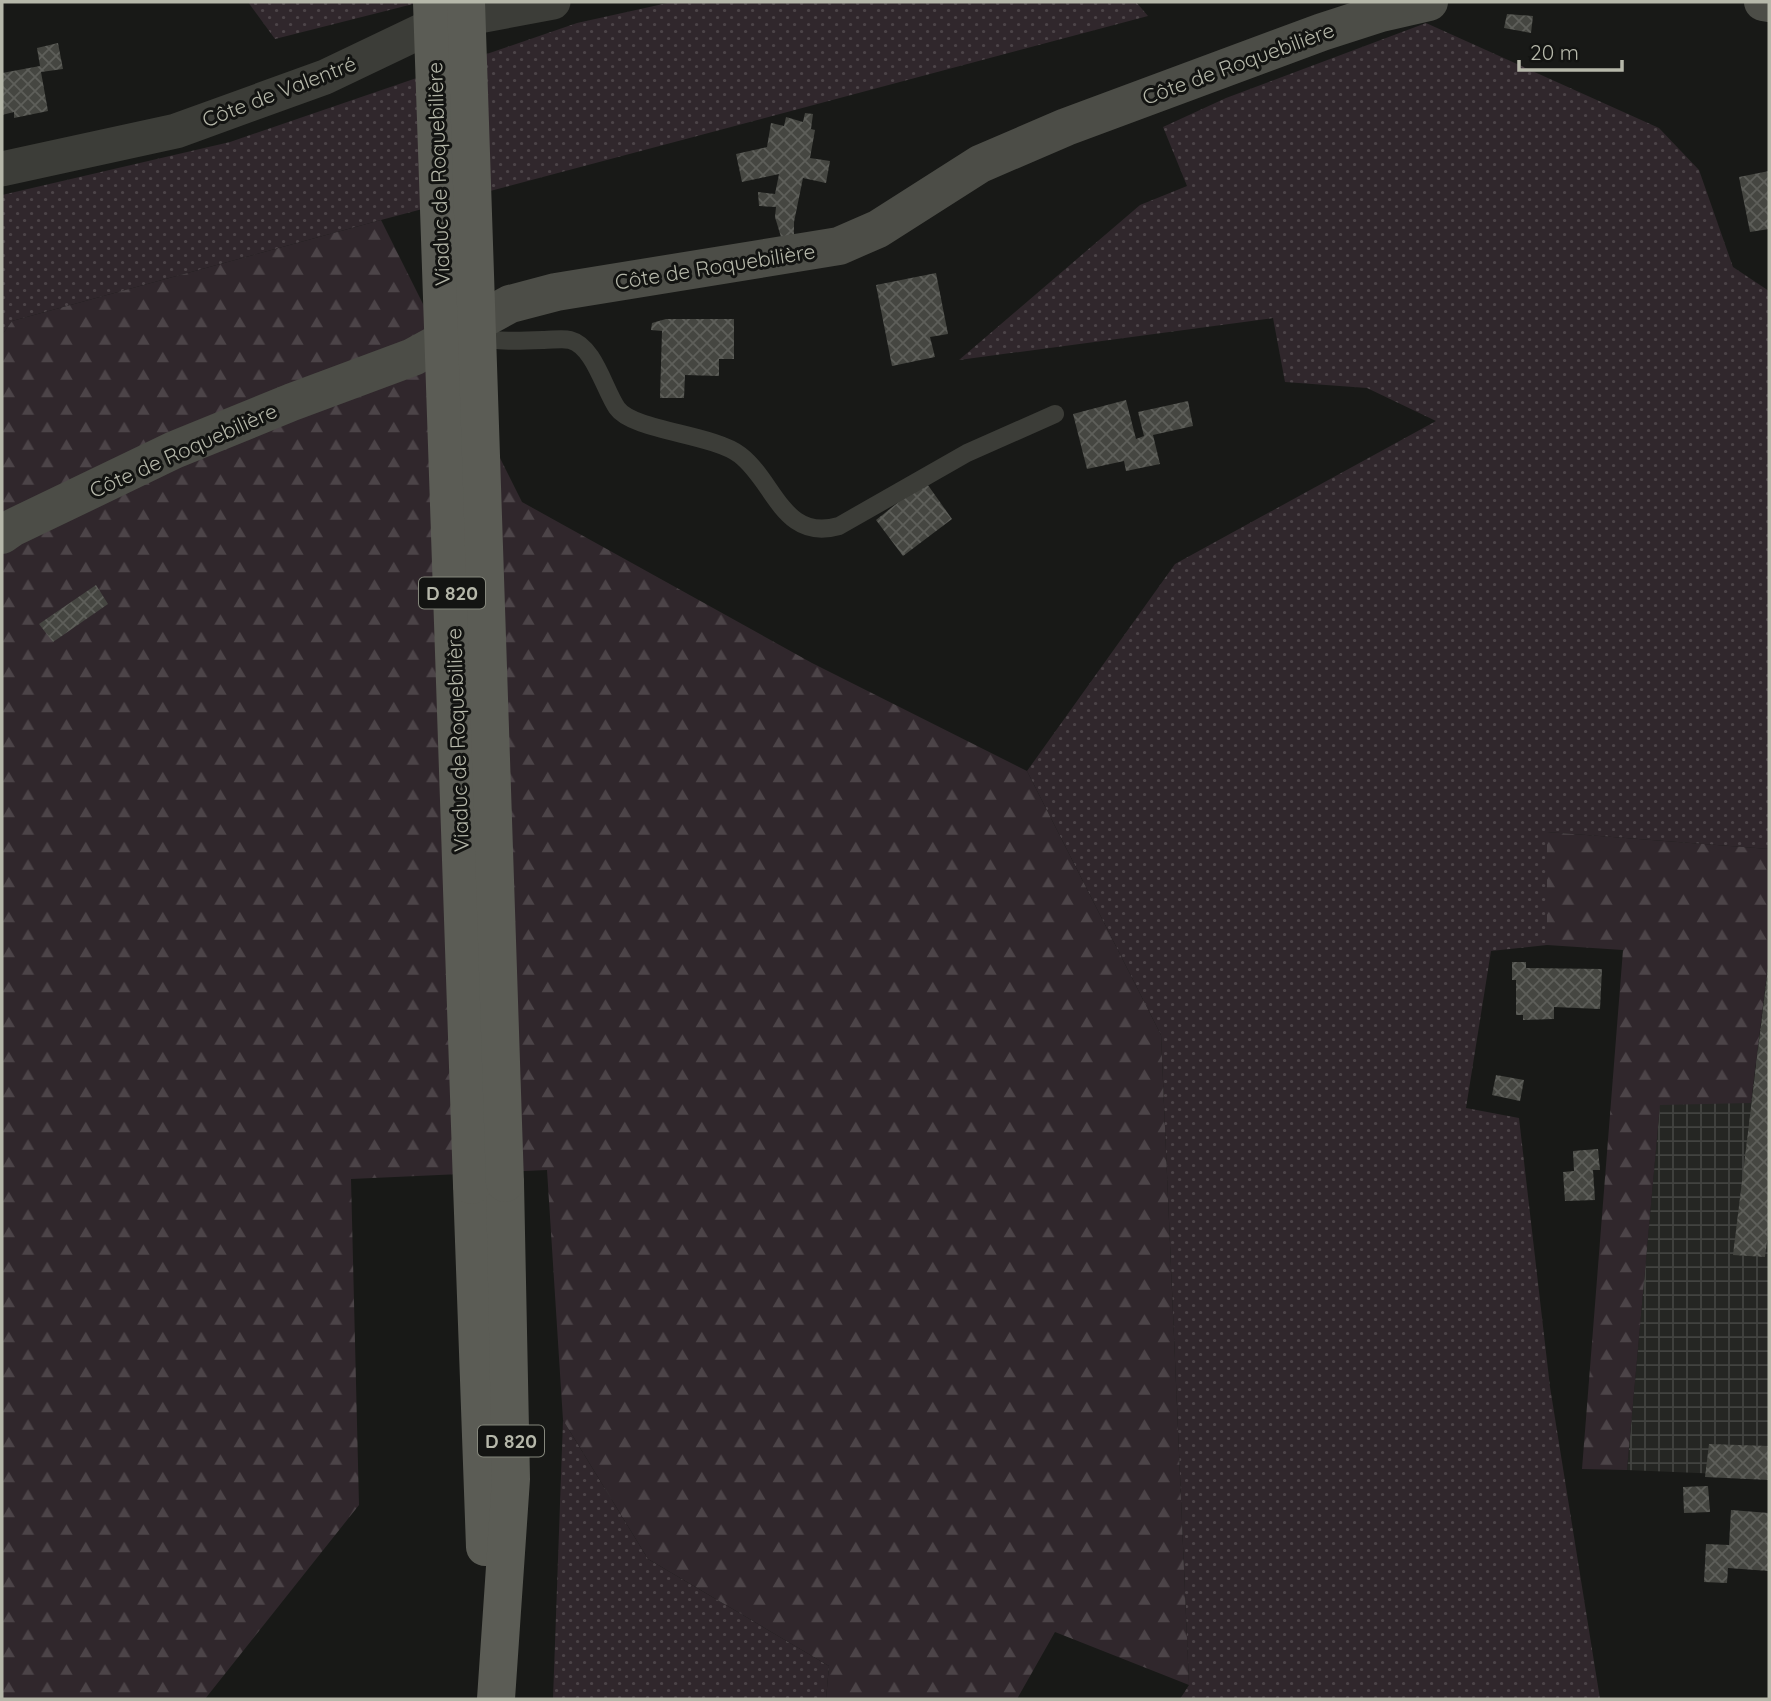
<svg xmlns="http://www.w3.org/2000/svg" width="1771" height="1701" font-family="Quicksand,sans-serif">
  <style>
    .industrial { fill: url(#industrial-grid) }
    .grass { fill: url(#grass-dots) }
    .forest { fill: url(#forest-firs) }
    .building { fill: url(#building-cross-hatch) }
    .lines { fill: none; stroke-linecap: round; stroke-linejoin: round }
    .lane { stroke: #3c3d38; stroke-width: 18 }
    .street { stroke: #3c3d38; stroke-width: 35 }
    .secondary { stroke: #4c4d47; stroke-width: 38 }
    .primary { stroke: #5b5c55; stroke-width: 38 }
    .primary-bridge { stroke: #5b5c55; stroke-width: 38 }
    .labels { text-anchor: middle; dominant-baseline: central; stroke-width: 6; stroke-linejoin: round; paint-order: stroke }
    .shield { fill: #131412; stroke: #85877c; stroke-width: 2 }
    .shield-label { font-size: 19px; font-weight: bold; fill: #b6b8aa }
    .street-label { font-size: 21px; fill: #b6b8aa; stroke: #131412 }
  </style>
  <defs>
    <pattern id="industrial-grid" width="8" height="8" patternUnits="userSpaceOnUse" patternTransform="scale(1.75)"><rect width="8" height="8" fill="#252623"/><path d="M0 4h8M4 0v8" fill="none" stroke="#424340"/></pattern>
    <pattern id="grass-dots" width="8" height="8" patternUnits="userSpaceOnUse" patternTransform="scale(1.75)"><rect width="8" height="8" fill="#30272c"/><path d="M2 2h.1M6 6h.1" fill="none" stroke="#4c4448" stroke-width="1.8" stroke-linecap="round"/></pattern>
    <pattern id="forest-firs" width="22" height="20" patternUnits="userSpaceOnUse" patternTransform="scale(1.75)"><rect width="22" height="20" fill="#30272c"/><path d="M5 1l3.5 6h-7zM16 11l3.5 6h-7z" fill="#4c4448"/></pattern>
    <pattern id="building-cross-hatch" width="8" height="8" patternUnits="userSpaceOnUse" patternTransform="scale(1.75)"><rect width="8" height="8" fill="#454641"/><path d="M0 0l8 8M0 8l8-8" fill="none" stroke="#5e5f5a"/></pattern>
  </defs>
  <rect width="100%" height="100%" fill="#181917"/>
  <path class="industrial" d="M1769,957V1476L1627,1470L1660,1104L1751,1102Z"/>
  <g class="grass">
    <path d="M248,2H421L275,39Z"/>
    <path d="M672,2H1136L1148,16L381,220L12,321L2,335V195L230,142L577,23Z"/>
    <path d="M1426,23L1659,128L1699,170L1733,267L1769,291V849L1547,832V945L1491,951L1466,1108L1519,1118L1550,1387L1600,1699H1180L1189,1685L1161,1035L1027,771L1175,564L1436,421L1367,388L1285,382L1273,318L959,360L1140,205L1187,186L1163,127L1226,98Z"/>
    <path d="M563,1420L648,1559L829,1666L826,1699H553Z"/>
  </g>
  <g class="forest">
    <path d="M381,220L522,502L812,663L1027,771L1161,1035L1189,1685L1055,1632L1017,1699H826L829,1666L648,1559L563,1420L547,1170L351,1179L359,1505L205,1699H2V335L12,321Z"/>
    <path d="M1547,832L1769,849V957L1751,1103L1660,1105L1627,1470L1582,1469L1623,950L1547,945Z"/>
  </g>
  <g class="building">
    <path d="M1507,14L1533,16L1531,33L1504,28Z"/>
    <path d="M58,43L63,69L41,72L48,111L14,118V112L2,115V73L40,66L37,48Z"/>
    <path d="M805,113L813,114L811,129L815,130L810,158L830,161L826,183L803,178L794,222V236L781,237L775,217L776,207L759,206L758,192L775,194L779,174L742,182L736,154L767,147L771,123L784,126L786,117L803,122Z"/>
    <path d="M1769,171V229L1750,232L1739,177Z"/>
    <path d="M936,273L948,334L930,337L935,357L892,366L876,285Z"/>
    <path d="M666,319H734V359H719V376L685,375L684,398H660L662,331L651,330L652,323Z"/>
    <path d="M1126,400L1136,439L1144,436L1138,412L1188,401L1193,426L1153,435L1160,464L1126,471L1124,461L1087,469L1073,414Z"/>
    <path d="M925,481L952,519L903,556L876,520Z"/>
    <path d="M96,585L108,604L53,642L39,624Z"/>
    <path d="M1512,962H1526V968L1602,969L1600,1009L1554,1007V1019L1523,1020V1015H1516V980H1512Z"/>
    <path d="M1768,968L1769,1226L1765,1257L1733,1255Z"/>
    <path d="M1496,1075L1524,1080L1520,1101L1492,1095Z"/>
    <path d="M1598,1149L1600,1170H1593L1595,1200L1565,1201L1563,1172L1574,1171L1573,1151Z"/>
    <path d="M1709,1444L1769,1446V1480L1705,1477Z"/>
    <path d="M1708,1486L1710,1512L1684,1513L1683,1487Z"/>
    <path d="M1731,1510L1769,1513V1571L1728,1568L1727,1583L1704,1582L1706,1544L1729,1545Z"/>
  </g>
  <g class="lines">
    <path class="lane" d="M475,337C498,342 520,341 544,340C552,340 563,338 570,340C594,346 604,389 617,408C633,431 713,434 740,455C775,482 783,542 839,526L967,453L1055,414"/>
    <path class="street" d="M2,169L176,131L325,77L436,24L553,2"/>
    <g class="secondary">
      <path d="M1763,2L1769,3"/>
      <path d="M2,535L12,528L174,450L292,402L413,357L510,304L556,292L839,246L878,229L980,164L1066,127L1322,32L1381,13L1429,2"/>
    </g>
    <g class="primary">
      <path d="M472,1185L485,1547"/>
      <path d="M496,1699L511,1479L505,1183"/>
    </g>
    <g class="primary-bridge">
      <path d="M432,2L472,1185"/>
      <path d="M466,2L505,1183"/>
    </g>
  </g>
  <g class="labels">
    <g class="shield">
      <rect x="419" y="577.5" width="66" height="31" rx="5"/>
      <rect x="478" y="1425.5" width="66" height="31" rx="5"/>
    </g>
    <g class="shield-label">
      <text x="452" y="593">D 820</text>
      <text x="511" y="1441">D 820</text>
    </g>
    <g class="street-label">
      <text transform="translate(1238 63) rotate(-20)">Côte de Roquebilière</text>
      <text transform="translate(279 91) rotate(-21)">Côte de Valentré</text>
      <text transform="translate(438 174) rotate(-92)">Viaduc de Roquebilière</text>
      <text transform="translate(715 266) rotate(-9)">Côte de Roquebilière</text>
      <text transform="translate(183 450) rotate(-24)">Côte de Roquebilière</text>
      <text transform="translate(457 740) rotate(-92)">Viaduc de Roquebilière</text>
    </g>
  </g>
  <rect width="1771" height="1701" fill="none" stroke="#b6b8aa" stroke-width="7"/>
  <path d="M1519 60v10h103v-10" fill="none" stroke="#b6b8aa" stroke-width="3.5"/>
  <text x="1530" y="60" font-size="21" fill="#b6b8aa" stroke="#131412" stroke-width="5" paint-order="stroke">20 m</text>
</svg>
